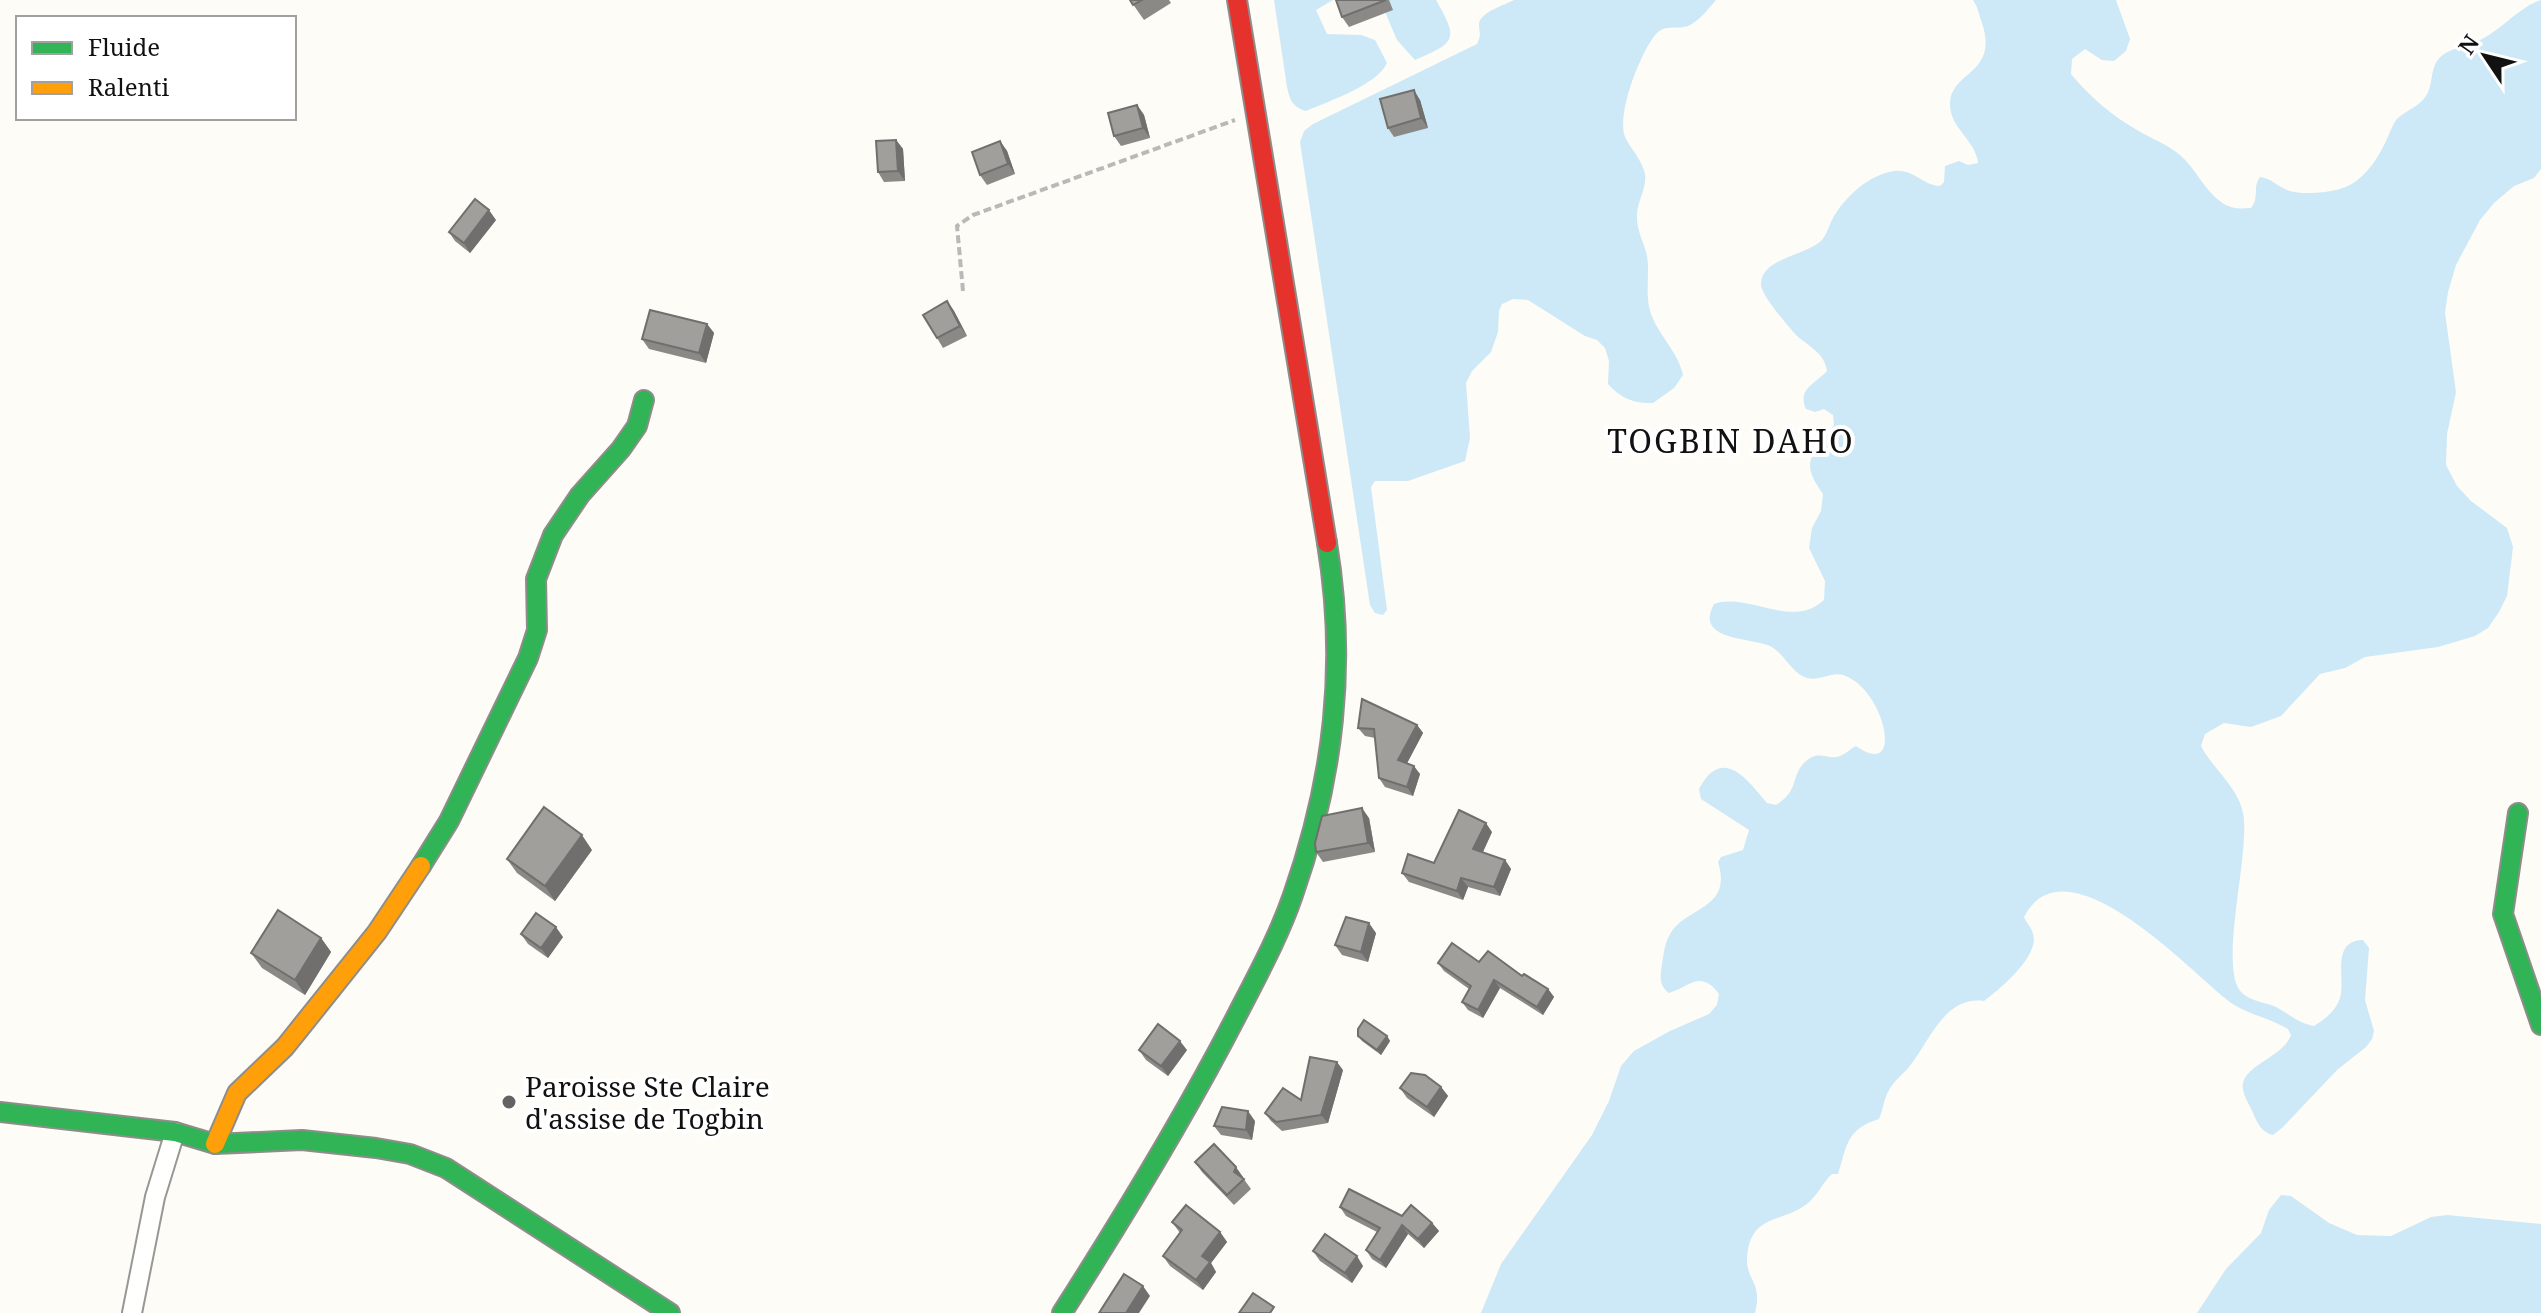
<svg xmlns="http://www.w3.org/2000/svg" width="2541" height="1313" font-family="'Noto Serif',serif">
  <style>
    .water { fill: #cde8f7 }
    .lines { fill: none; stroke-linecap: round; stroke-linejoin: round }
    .street-casing { stroke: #979795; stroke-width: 22 }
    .fast-casing { stroke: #8e8d8b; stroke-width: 22 }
    .slow-casing { stroke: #8e8d8b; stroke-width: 22 }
    .jam-casing { stroke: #8e8d8b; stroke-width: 22 }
    .path { stroke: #b9b9b8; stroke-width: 4; stroke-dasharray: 8 4; stroke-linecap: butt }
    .street { stroke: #fffffe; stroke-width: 18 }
    .fast { stroke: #30b455; stroke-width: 18 }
    .slow { stroke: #ff9f0a; stroke-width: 18 }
    .jam { stroke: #e5322d; stroke-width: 18 }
    .wall { fill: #8a8986 }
    .shaded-wall { fill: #716f6d }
    .building { fill: #a19f9c; stroke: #716f6d; stroke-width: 2 }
    .poi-dot { fill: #646362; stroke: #fff; stroke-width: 3 }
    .labels { text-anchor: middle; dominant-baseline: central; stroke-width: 8; stroke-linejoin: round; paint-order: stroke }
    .poi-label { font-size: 28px; fill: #111; stroke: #fff; text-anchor: start }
    .quarter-label { font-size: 32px; letter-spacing: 2px; fill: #111; stroke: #fff }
  </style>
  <rect width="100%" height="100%" fill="#fdfcf7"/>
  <g class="water">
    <path d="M1274,0H1333L1316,10L1327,34L1361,35L1375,40L1387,63C1377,85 1329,101 1306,111C1293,107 1290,101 1287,87Z"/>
    <path d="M1380,0H1436C1458,39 1457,42 1415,60L1397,40Z"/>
    <path d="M1514,0H1716C1709,8 1700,20 1690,25C1678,31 1666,23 1656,34C1641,51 1616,114 1625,137C1631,149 1642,160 1645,174C1647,189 1637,201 1637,215C1636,230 1644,242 1647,256C1650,275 1645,292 1650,311C1657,334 1678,351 1683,375L1674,388L1653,403C1635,404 1620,398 1608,384L1609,361L1605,348L1597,340L1585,336L1528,300L1513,299L1502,304L1499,311L1498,332L1491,352L1472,371L1466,383L1470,438L1465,461L1408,481H1375L1371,487L1387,610L1383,615L1375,613L1370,605L1300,142L1304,131L1313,124L1477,44C1482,34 1479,33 1479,24C1480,12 1505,5 1514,0Z"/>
    <path d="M1973,0H2116L2130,39L2126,51L2114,61L2102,60L2085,49L2072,59L2071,74C2090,97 2111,115 2137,130C2152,139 2167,144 2180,155C2196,169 2204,190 2221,202C2231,209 2239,209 2251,208C2260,197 2252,188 2260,177C2271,178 2277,186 2287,190C2299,195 2323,193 2336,190C2361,185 2376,162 2386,141C2390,133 2392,125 2397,119C2406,110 2419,107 2426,96C2433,86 2430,72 2437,61C2446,48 2466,47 2480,40C2503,29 2519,7 2541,0V169L2534,178L2514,186L2494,203L2480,220L2456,265L2448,292L2445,313L2456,392L2447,434L2446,465L2457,486L2471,501L2507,528L2513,547L2507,596L2499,612L2488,628L2475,636L2438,647L2365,657L2345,668L2320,674L2281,716L2251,727L2224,723L2205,734L2201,746C2213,769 2238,787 2243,813C2251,851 2217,971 2242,993C2252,1002 2265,1002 2276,1007C2289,1014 2298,1023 2314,1026C2324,1020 2336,1011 2340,998C2346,979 2330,941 2363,940L2369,948L2365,1000L2374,1031L2372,1039L2366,1047L2337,1070L2283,1127L2273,1135C2261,1132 2258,1124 2253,1113C2250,1106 2244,1097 2243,1089C2239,1066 2283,1058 2291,1035L2288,1029C2268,1017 2244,1014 2226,999C2188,969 2065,837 2024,917C2026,922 2032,928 2033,934C2040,956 1999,990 1984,1001C1944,996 1930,1041 1909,1067C1903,1074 1894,1081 1889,1090C1884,1098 1883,1110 1879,1119C1846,1129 1847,1146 1838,1174H1832C1822,1183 1818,1195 1808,1203C1782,1224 1750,1213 1747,1258C1746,1281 1763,1282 1755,1313H1481L1501,1264L1592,1135L1609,1101L1621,1066L1634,1051L1670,1031L1709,1014L1717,1005L1719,994C1700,969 1690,987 1669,993C1661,987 1660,981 1661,971C1663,959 1664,944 1670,934C1686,906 1733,910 1718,862L1721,857L1743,850L1749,830L1701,799L1699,789C1722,745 1747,779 1767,803L1776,805C1800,790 1790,778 1804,763C1819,748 1827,761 1840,756C1846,754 1850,749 1856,746C1904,780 1886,695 1848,677C1832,669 1822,682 1807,678C1792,674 1784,653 1770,646C1749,637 1694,641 1714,604C1748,592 1792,630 1824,600L1825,581L1809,548L1812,528L1821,511L1823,494C1797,458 1815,456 1834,425L1833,415L1824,409L1815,412L1806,409C1797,389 1815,384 1827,371C1825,353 1808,346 1796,335C1788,326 1762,296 1761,285C1760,258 1806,256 1822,240C1827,234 1829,225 1833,218C1845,197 1869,174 1895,171C1913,169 1924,186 1940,186L1944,182L1945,166L1959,161L1968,165L1978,163C1976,140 1949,128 1950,103C1951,71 1999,74 1982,23C1979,15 1978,7 1973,0Z"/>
    <path d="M2281,1195L2291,1196L2329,1223L2357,1235L2391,1236L2431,1217L2447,1215L2541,1224V1313H2197L2226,1269L2261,1233L2269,1210Z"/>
  </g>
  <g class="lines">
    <defs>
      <path id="street" d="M132,1313L155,1197L175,1132"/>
      <g id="fast">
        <path d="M2518,813L2503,914L2541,1025"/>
        <path d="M421,866L449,821L528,658L537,630L536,579L553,535L580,495L621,449L637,426L644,400"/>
        <path d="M0,1112L175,1132L215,1144L302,1140L376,1148L410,1154L446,1168L670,1313"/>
        <path d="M1062,1313C1124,1216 1184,1118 1237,1015C1257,976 1279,936 1293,895C1334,778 1347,664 1327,543"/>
      </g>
      <path id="slow" d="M215,1144L237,1093L285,1047L377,932L421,866"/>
      <path id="jam" d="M1237,0L1327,543"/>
    </defs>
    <use href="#street" class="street-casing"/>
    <use href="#fast" class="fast-casing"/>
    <use href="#slow" class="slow-casing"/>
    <use href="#jam" class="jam-casing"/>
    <path class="path" d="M963,291L957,226L973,215L1235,120"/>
    <use href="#street" class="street"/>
    <use href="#fast" class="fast"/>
    <use href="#slow" class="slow"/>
    <use href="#jam" class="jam"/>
  </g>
  <g class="wall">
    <path d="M1130,0H1169L1171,3L1144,20Z"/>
    <path d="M1336,0H1389L1393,10L1349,27L1342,17Z"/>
    <path d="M1420,100L1428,128L1394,137L1388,128Z"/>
    <path d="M1137,105L1144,115L1150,138L1121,146L1114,136Z"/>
    <path d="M896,140L903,149L905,181L884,182L878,172Z"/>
    <path d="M1000,141L1007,151L1015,174L987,185L980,175Z"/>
    <path d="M496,220L470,253L455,241L449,232Z"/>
    <path d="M947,301L954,311L967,336L943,348L937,338Z"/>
    <path d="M707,324L714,333L706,363L649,349L642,339Z"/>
    <path d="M1417,725L1423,733L1407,763L1420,774L1413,796L1385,787L1379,778L1375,738L1365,736L1358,728Z"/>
    <path d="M1369,818L1375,852L1323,862L1316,852Z"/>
    <path d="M1492,832L1483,852L1505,860L1511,869L1500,896L1468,887L1463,900L1409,882L1402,873L1434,863Z"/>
    <path d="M592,850L555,901L517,873L507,859Z"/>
    <path d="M1376,933L1368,962L1342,955L1335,945Z"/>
    <path d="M521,934L563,937L548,958L528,944Z"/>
    <path d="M321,938L331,952L305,995L262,968L251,953Z"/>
    <path d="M1479,962L1522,976L1548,989L1554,997L1543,1015L1500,988L1483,1018L1468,1010L1462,1002L1469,989L1444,971L1438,963Z"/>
    <path d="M1358,1036H1387L1390,1041L1381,1055L1362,1041Z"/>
    <path d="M1139,1050H1187L1168,1076L1146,1060Z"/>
    <path d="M1343,1070L1328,1123L1282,1131L1271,1121L1265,1113L1301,1100Z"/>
    <path d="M1441,1087L1448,1096L1434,1117L1407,1098L1400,1088Z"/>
    <path d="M1255,1121L1252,1140L1221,1135L1214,1126Z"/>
    <path d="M1195,1162L1243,1177V1178L1251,1189L1234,1205L1202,1172Z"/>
    <path d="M1340,1207L1402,1216L1432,1223L1439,1231L1424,1248L1408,1234L1386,1268L1372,1259L1366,1250L1377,1232L1346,1216Z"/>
    <path d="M1172,1222L1220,1232L1227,1242L1211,1263L1216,1272L1203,1290L1170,1266L1163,1256L1180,1233Z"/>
    <path d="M1313,1251L1363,1266L1352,1283L1320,1261Z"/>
  </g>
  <g class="shaded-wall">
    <path d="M1414,90L1420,100L1428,128L1421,118Z"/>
    <path d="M1137,105L1144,115L1150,138L1143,128Z"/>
    <path d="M896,140L903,149L905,181L898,171Z"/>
    <path d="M1000,141L1007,151L1015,174L1008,164Z"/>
    <path d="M489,210L496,220L470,253L464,243Z"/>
    <path d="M947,301L954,311L967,336L960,326Z"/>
    <path d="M707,324L714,333L706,363L699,353Z"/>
    <path d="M1417,725L1423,733L1404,769L1398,760Z"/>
    <path d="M1414,766L1420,774L1413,796L1407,787Z"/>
    <path d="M1362,808L1369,818L1375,852L1368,843Z"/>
    <path d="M1486,823L1492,832L1480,858L1473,849Z"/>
    <path d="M582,835L592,850L555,901L545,886Z"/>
    <path d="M1505,860L1511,869L1500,896L1494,887Z"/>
    <path d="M1461,878L1468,887L1463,900L1457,891Z"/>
    <path d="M1369,923L1376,933L1368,962L1361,952Z"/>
    <path d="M556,927L563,937L548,958L541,948Z"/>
    <path d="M321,938L331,952L305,995L295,980Z"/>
    <path d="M1494,980L1500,988L1483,1018L1478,1010Z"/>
    <path d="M1548,989L1554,997L1543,1015L1537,1007Z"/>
    <path d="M1387,1036L1390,1041L1381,1055L1377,1050Z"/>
    <path d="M1180,1041L1187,1050L1168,1076L1161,1066Z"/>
    <path d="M1337,1062L1343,1070L1328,1123L1321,1115Z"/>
    <path d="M1441,1087L1448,1096L1434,1117L1427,1107Z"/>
    <path d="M1248,1111L1255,1121L1252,1140L1246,1130Z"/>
    <path d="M1236,1167L1243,1177L1241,1182L1234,1172Z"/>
    <path d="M1432,1223L1439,1231L1424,1248L1418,1239Z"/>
    <path d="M1402,1225L1408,1234L1386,1268L1380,1260Z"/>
    <path d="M1220,1232L1227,1242L1211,1263L1216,1272L1203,1290L1196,1280L1202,1256Z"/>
    <path d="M1357,1256L1363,1266L1352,1283L1345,1273Z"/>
    <path d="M1143,1286L1150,1296L1139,1313H1126Z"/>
  </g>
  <g class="building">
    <path d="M1130,0H1142L1133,5Z"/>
    <path d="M1336,0H1386L1342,17Z"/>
    <path d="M1414,90L1421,118L1388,128L1380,99Z"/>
    <path d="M1137,105L1143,128L1114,136L1108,113Z"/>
    <path d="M896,140L898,171L878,172L876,141Z"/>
    <path d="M1000,141L1008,164L980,175L972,152Z"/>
    <path d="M475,199L489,210L464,243L449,232Z"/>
    <path d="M947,301L960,326L937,338L923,315Z"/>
    <path d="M650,310L707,324L699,353L642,339Z"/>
    <path d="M1362,699L1417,725L1398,760L1414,766L1407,787L1379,778L1374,729L1358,728Z"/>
    <path d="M544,807L582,835L545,886L507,859Z"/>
    <path d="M1362,808L1368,843L1316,852L1315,843L1322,816Z"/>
    <path d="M1459,810L1486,823L1473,849L1505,860L1494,887L1461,878L1457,891L1402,873L1408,854L1434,863Z"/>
    <path d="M278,910L321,938L295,980L251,953Z"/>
    <path d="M536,913L556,927L541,948L521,934Z"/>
    <path d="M1346,917L1369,923L1361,952L1335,945Z"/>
    <path d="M1452,943L1479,962L1488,951L1522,976L1524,974L1548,989L1537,1007L1494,980L1478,1010L1462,1002L1471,986L1438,963Z"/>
    <path d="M1364,1020L1387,1036L1377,1050L1358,1036V1029Z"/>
    <path d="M1158,1024L1180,1041L1161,1066L1139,1050Z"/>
    <path d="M1310,1057L1337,1062L1321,1115L1276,1122L1265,1113L1283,1088L1301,1100Z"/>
    <path d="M1411,1073L1425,1075L1441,1087L1427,1107L1400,1088Z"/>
    <path d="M1222,1107L1248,1111L1246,1130L1214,1126Z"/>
    <path d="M1214,1144L1236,1167L1234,1172L1244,1179L1227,1195L1195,1162Z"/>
    <path d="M1349,1189L1402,1216L1411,1205L1432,1223L1418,1239L1402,1225L1380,1260L1366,1250L1380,1228L1340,1207Z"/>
    <path d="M1186,1205L1220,1232L1202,1256L1210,1262L1196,1280L1163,1256L1182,1230L1172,1222Z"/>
    <path d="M1325,1234L1357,1256L1345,1273L1313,1251Z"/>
    <path d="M1124,1274L1143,1286L1126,1313H1099Z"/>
    <path d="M1253,1293L1274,1307L1270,1313H1239Z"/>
  </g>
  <circle class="poi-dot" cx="509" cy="1102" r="8"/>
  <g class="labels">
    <g class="poi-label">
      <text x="525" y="1086">Paroisse Ste Claire<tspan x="525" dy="32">d'assise de Togbin</tspan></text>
    </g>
    <g class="quarter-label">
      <text x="1731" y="440">TOGBIN DAHO</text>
    </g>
  </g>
  <rect x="16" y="16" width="280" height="104" fill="#ffffff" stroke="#a0a0a0" stroke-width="2"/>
  <rect x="32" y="42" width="40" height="12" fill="#30b455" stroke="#a0a0a0" stroke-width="2"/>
  <text x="88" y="56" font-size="24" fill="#111111">Fluide</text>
  <rect x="32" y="82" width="40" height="12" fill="#ff9f0a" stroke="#a0a0a0" stroke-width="2"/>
  <text x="88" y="96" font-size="24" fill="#111111">Ralenti</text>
  <g transform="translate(2485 56) rotate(305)" stroke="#ffffff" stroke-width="6" paint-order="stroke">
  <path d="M0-6L14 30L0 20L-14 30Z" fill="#111111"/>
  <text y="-12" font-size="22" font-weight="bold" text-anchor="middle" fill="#111111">N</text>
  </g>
</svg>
